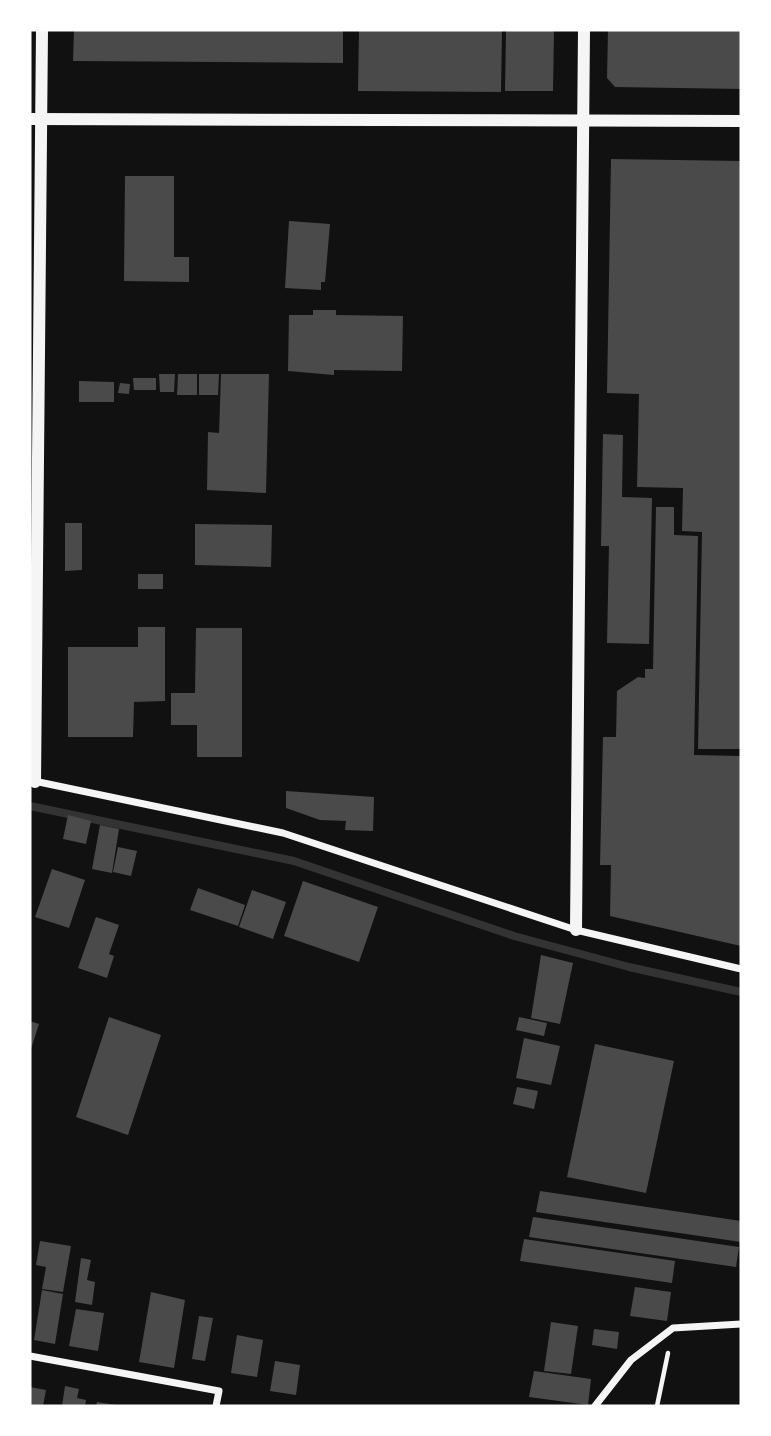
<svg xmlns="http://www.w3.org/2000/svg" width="771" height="1436" font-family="Helvetica,sans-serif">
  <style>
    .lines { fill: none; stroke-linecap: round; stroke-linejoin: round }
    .stream { stroke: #333; stroke-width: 8 }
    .building { fill: #4a4a4a }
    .path { stroke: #f5f5f5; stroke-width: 4.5 }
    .minor { stroke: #f5f5f5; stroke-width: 7 }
    .tertiary { stroke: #f5f5f5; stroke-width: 12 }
  </style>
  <rect width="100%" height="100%" fill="#111"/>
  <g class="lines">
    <path class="stream" d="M30,806L294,861L514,936L629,967L741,992"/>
  </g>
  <g class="building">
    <path d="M74,30H343V63L73,61Z"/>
    <path d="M359,30H502L501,92L358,91Z"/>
    <path d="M506,30H554L553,91H505Z"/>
    <path d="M608,30H741V89L615,87L607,78Z"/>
    <path d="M611,159L741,161V749H698L702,532L682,531L683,488L637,487L639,394L607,393Z"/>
    <path d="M125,176H174V257H189V282L124,281Z"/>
    <path d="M289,221L330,224L325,282H321V290L285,288Z"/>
    <path d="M313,310H336V315L403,316L402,371L334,370V375L288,371L289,315H313Z"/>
    <path d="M159,374H175L174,392H160Z"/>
    <path d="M178,374H197V395H177Z"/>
    <path d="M199,374H219L218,395H199Z"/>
    <path d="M221,374H269L266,493L207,490L208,432L219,433Z"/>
    <path d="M133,378H156V390H134Z"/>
    <path d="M79,381L114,382V402H79Z"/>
    <path d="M120,383L130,384L129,394L118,393Z"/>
    <path d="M603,434L623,435L622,497L652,498L649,644L607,643L609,546H601Z"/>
    <path d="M656,507H674V535L698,536L694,755L741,756V946L610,916L611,865H600L603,737H616L617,691L638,677L645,678V669H653Z"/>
    <path d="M65,523H82V570L65,571Z"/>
    <path d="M195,524L272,525L271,567L195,565Z"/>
    <rect x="138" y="574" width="25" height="15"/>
    <path d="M138,627H165V701L134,702L133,737H68V647H138Z"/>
    <path d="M196,628H242V757H197V725H171V693H195Z"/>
    <path d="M286,791L374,797L373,831L345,830L346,821L320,820L286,808Z"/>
    <path d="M68,815L91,821L86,844L63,839Z"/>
    <path d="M100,825L119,829L112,873L92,869Z"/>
    <path d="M118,847L137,851L131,876L113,872Z"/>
    <path d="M52,869L85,880L69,928L35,917Z"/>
    <path d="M303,881L378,907L359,962L284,936Z"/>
    <path d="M198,888L245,905L238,926L190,910Z"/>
    <path d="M252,890L286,902L273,939L239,927Z"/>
    <path d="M96,917L119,925L109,954L114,956L107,978L78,968Z"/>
    <path d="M541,955L573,963L560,1024L531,1018Z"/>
    <path d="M109,1017L161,1035L128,1135L76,1117Z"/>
    <path d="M519,1017L547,1023L544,1036L516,1030Z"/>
    <path d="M30,1021L39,1024L30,1052Z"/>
    <path d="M524,1038L560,1046L551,1085L516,1078Z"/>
    <path d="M595,1044L674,1061L646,1193L567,1177Z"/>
    <path d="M517,1087L538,1091L534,1109L513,1104Z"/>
    <path d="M540,1191L741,1221V1242L536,1212Z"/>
    <path d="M533,1217L739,1247L736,1267L529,1237Z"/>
    <path d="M524,1239L675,1261L672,1283L520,1261Z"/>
    <path d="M40,1241L71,1246L63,1292L42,1289L46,1267L36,1265Z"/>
    <path d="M81,1258L91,1260L87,1280L95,1282L92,1305L75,1302Z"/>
    <path d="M635,1287L671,1292L667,1321L630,1316Z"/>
    <path d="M42,1290L63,1294L55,1344L34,1340Z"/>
    <path d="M151,1292L185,1300L174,1368L139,1362Z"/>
    <path d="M76,1309L104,1313L98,1351L69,1346Z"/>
    <path d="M199,1316L213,1318L205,1361L192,1359Z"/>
    <path d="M551,1322L578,1326L571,1374L544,1371Z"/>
    <path d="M594,1329L619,1332L617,1349L592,1345Z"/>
    <path d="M237,1335L263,1340L257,1377L231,1373Z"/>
    <path d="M275,1361L300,1365L296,1395L270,1391Z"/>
    <path d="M534,1371L591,1379L588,1405L529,1397Z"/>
    <path d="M65,1386L79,1389L77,1398L86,1400L85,1406H62Z"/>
    <path d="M30,1387L46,1390L43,1406H30Z"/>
    <path d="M97,1402L116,1405V1406H96Z"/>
  </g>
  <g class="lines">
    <path class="path" d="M657,1406L668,1353"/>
    <g class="minor">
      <path d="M34,781L283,833L576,930L741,969"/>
      <path d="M30,1356L219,1391L216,1406"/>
      <path d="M595,1406L631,1360L673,1328L741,1324"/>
    </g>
    <g class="tertiary">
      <path d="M30,119L741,121"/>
      <path d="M35,782L42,30"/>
      <path d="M576,930L584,30"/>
    </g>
  </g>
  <rect width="771" height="1436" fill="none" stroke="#ffffff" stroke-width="63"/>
</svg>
